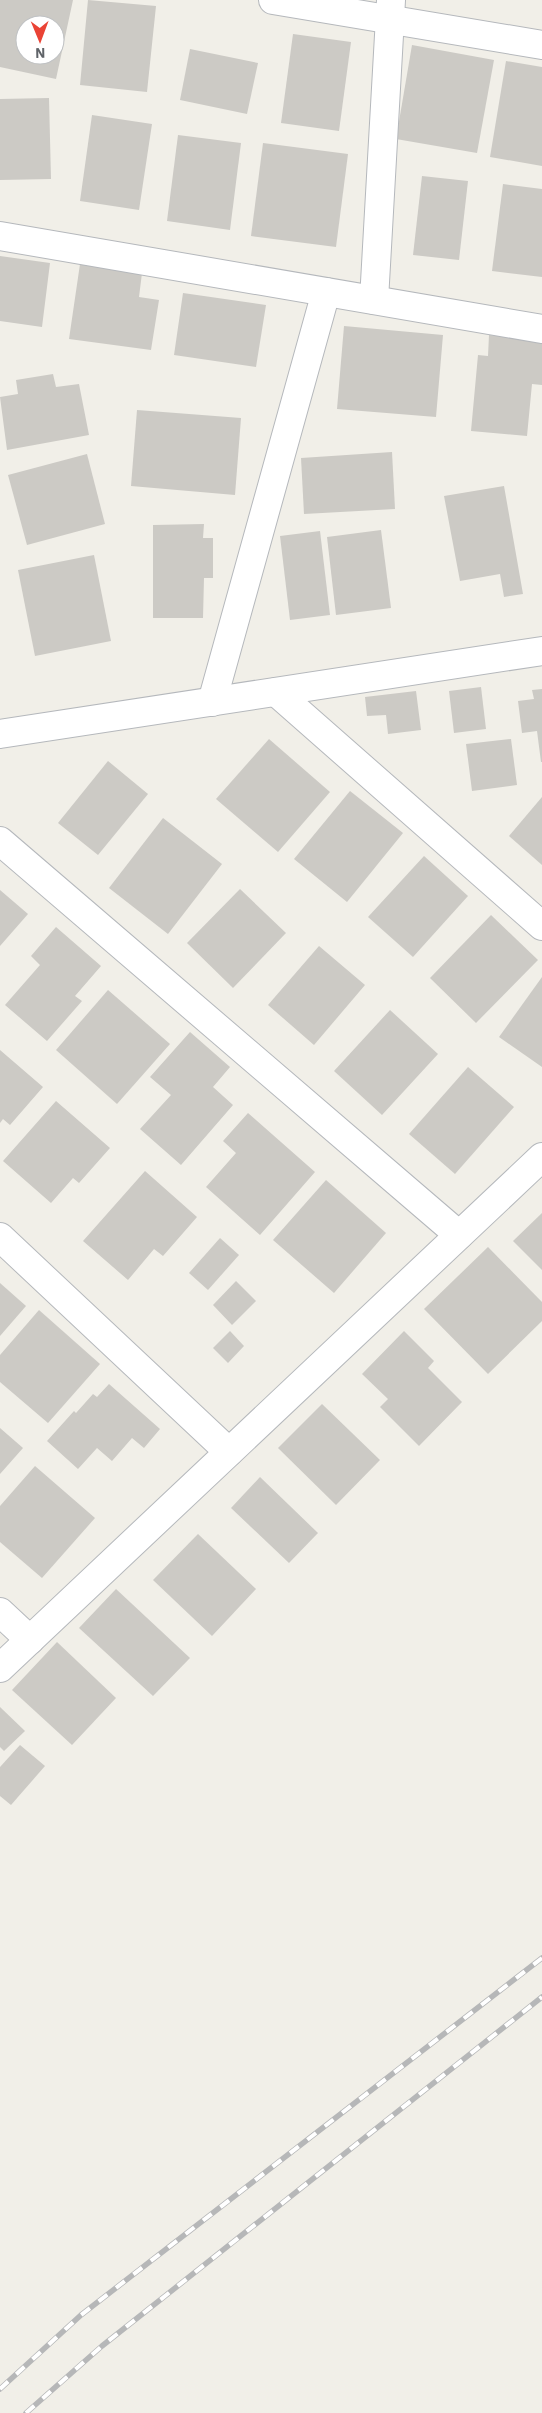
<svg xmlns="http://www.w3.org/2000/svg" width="542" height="2413" font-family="'IBM Plex Sans',sans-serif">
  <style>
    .building { fill: #cccac5; fill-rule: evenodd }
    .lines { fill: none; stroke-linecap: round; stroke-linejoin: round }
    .minor-casing { stroke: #b5b8bc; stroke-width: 30 }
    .minor { stroke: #fff; stroke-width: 28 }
    .rail-casing { stroke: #b6b7b8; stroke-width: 5.5 }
    .rail { stroke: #fff; stroke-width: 4; stroke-dasharray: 11; stroke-linecap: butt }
  </style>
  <rect width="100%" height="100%" fill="#f1efe8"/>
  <g class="building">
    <path d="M0,0H73L56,79L0,67ZM25,25H55V55H25Z"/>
    <path d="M88,0L156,6L147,92L80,85Z"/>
    <path d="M293,34L351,42L339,131L281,123Z"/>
    <path d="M412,45L494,60L477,153L396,139Z"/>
    <path d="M190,49L258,63L247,114L180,100Z"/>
    <path d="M506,61L542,67V166L490,157Z"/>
    <path d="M49,98L51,179L0,180V99Z"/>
    <path d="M92,115L152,124L139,210L80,201Z"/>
    <path d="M178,135L241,143L230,230L167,221Z"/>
    <path d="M263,143L348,154L336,247L251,236Z"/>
    <path d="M422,176L468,181L459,260L413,255Z"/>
    <path d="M503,184L542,189V277L492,271Z"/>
    <path d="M0,256L50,263L42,327L0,321Z"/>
    <path d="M80,264L142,273L139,297L159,300L151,350L69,339Z"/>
    <path d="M183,293L266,305L256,367L174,355Z"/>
    <path d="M344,326L443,335L436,417L337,409Z"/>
    <path d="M489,335L542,340V385L532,384L527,436L471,431L478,355L488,356Z"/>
    <path d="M53,374L56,387L79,384L89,435L7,450L0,397L18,394L16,380Z"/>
    <path d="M137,410L241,418L235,495L131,486Z"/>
    <path d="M392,452L395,509L304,514L301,458Z"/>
    <path d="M87,454L105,524L27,545L8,475Z"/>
    <path d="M504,486L523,594L504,597L500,574L460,581L444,496Z"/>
    <path d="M204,524L203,538H213V578H204L203,618H153V525Z"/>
    <path d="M381,530L391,608L336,615L327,537Z"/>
    <path d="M320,531L330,615L290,620L280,536Z"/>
    <path d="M94,555L111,641L35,656L18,570Z"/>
    <path d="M481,687L486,729L454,733L449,691Z"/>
    <path d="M542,689V762H541L537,731L522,733L518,701L534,699L532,690Z"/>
    <path d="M416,691L421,730L388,734L386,715L367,716L365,697Z"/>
    <path d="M269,739L330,792L278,852L216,799Z"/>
    <path d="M511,739L517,785L472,791L466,744Z"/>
    <path d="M108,761L148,794L98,855L58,823Z"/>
    <path d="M350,791L403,833L347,902L294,859Z"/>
    <path d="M542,797V865L509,836Z"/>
    <path d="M163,818L222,864L168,934L109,888Z"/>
    <path d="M424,856L468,896L413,957L368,917Z"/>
    <path d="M240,889L286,933L233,988L187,943Z"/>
    <path d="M0,890L28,914L0,946Z"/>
    <path d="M491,915L538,960L476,1023L430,978Z"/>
    <path d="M56,927L101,966L75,996L82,1001L47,1041L5,1005L40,965L31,956Z"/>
    <path d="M319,946L365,985L314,1045L268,1005Z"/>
    <path d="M542,977V1067L499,1037Z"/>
    <path d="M108,990L170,1044L117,1104L56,1050Z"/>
    <path d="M390,1010L438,1054L382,1115L334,1071Z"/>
    <path d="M190,1032L230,1067L213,1087L233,1105L181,1165L140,1129L171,1095L150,1077Z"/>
    <path d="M0,1050L43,1087L10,1125L3,1119L0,1123Z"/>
    <path d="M468,1067L514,1107L455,1174L409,1134Z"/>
    <path d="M56,1101L110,1148L79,1183L73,1178L51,1203L3,1161Z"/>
    <path d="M248,1113L315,1172L260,1235L206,1187L236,1153L223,1141Z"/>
    <path d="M145,1171L197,1217L163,1256L154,1249L128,1280L83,1241Z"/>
    <path d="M326,1180L386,1233L334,1293L273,1240Z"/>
    <path d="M542,1213V1270L513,1241Z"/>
    <path d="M220,1238L239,1255L208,1290L189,1273Z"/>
    <path d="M488,1247L542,1302V1321L488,1374L424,1309Z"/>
    <path d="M236,1281L256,1301L232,1325L213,1305Z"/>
    <path d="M0,1283L26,1306L0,1336Z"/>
    <path d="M39,1310L100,1364L48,1423L0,1382V1355Z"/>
    <path d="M230,1331L244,1346L228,1363L213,1348Z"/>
    <path d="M404,1331L434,1361L428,1368L462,1402L419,1446L380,1407L388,1399L362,1374Z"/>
    <path d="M109,1384L160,1429L144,1448L132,1438L112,1461L97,1448L78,1469L47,1441L74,1411L76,1413L93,1394L97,1397Z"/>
    <path d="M322,1404L380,1460L336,1505L278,1448Z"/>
    <path d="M0,1428L23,1448L0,1474Z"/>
    <path d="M35,1466L95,1518L42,1578L0,1542V1506Z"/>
    <path d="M260,1477L318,1533L289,1563L231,1508Z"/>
    <path d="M198,1534L256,1589L212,1636L153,1580Z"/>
    <path d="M116,1589L190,1658L153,1696L79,1628Z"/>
    <path d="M57,1642L116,1698L72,1745L12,1690Z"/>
    <path d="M0,1707L25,1731L4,1751L0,1747Z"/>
    <path d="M20,1745L45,1766L11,1805L0,1796V1767Z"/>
  </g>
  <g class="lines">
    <defs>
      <g id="minor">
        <path d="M273,0L542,45"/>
        <path d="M0,236L542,329"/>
        <path d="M374,300L391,0"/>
        <path d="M276,692L542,926"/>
        <path d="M212,702L326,292"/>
        <path d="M0,734L542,651"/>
        <path d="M0,841L459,1235"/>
        <path d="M0,1237L229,1452"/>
        <path d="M0,1612L30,1640"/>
        <path d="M0,1668L542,1157"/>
      </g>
    </defs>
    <use href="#minor" class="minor-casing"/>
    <use href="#minor" class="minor"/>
    <defs>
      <g id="rail">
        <path d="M0,2389L81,2315L542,1958"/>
        <path d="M26,2413L102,2346L542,1997"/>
      </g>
    </defs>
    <use href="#rail" class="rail-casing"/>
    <use href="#rail" class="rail"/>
  </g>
  <g transform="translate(40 40) rotate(179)"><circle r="24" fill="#ffffff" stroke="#bfc1c3"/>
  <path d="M0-4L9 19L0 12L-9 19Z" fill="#ea4335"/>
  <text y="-8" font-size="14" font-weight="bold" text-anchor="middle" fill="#5f6368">N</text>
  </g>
</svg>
